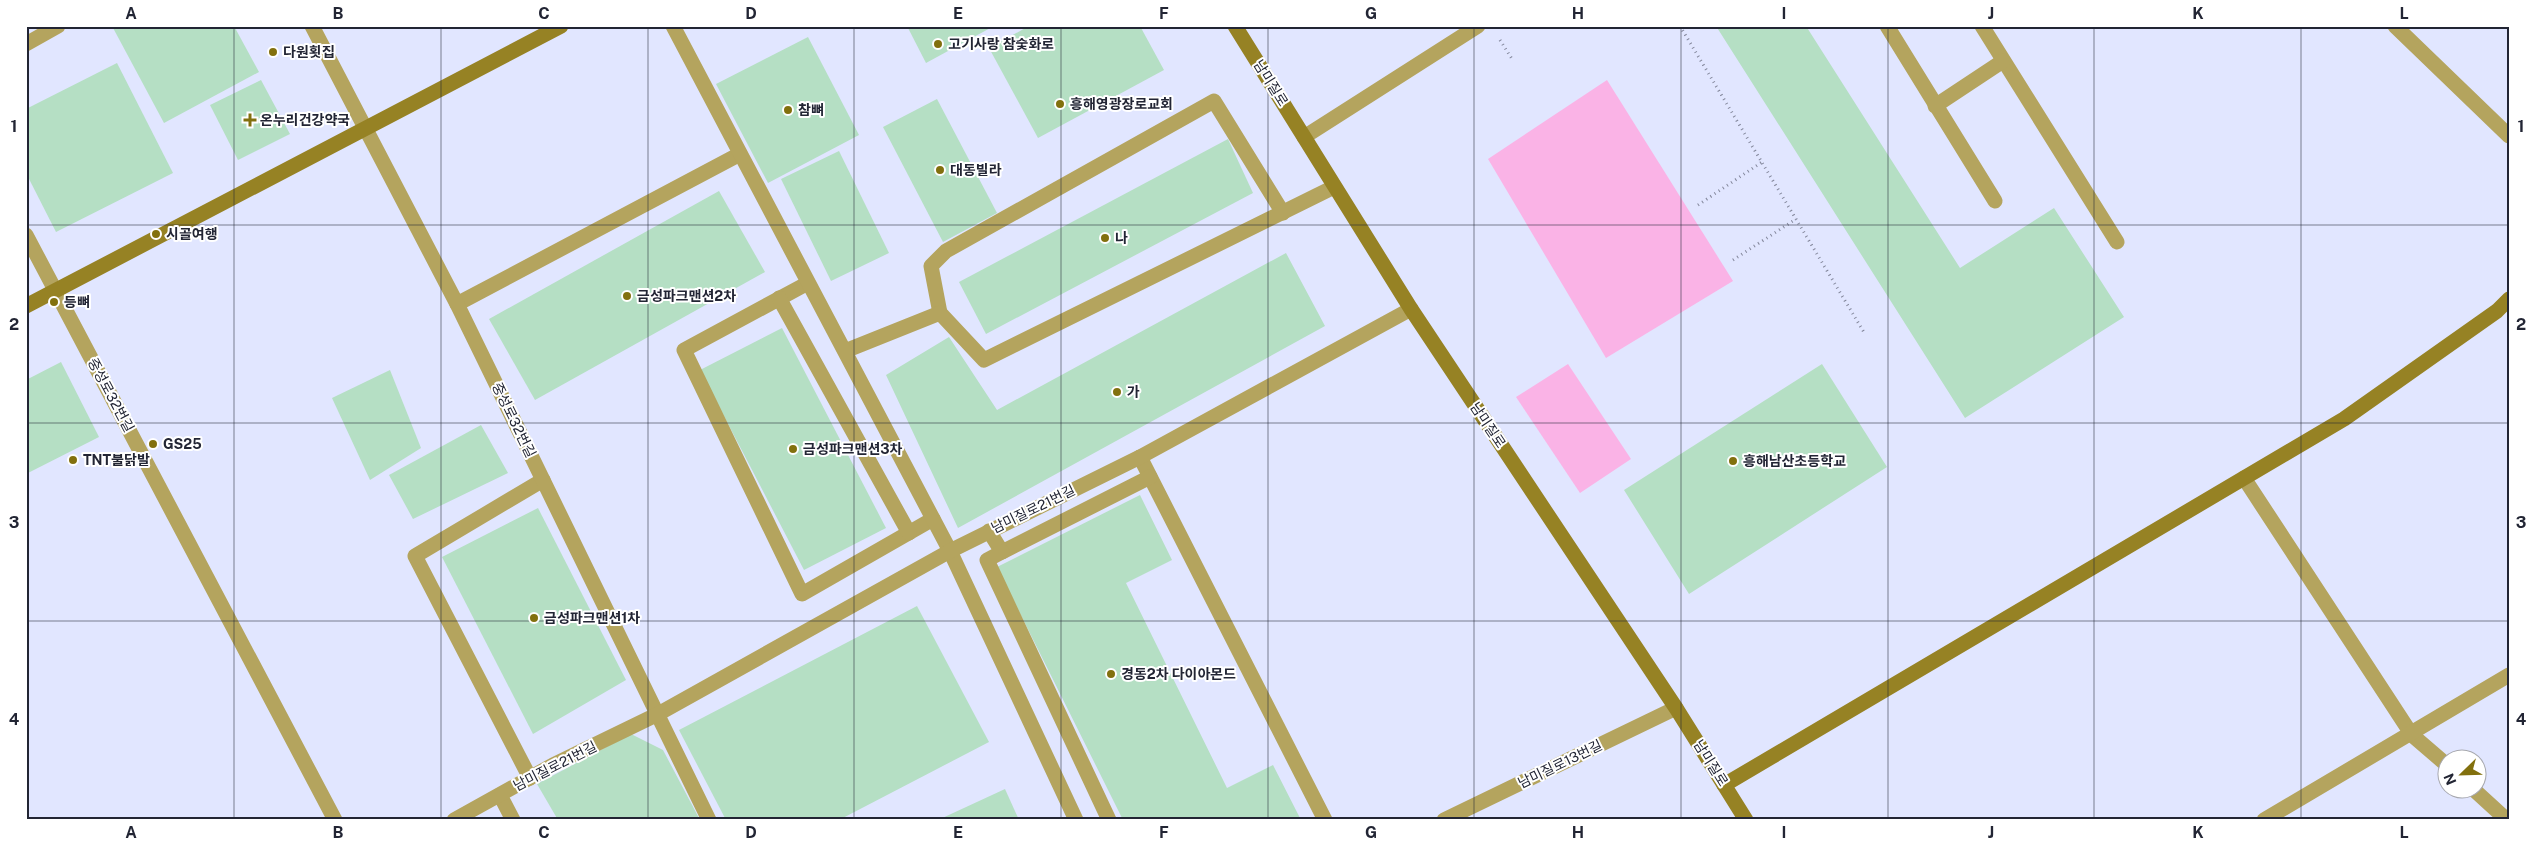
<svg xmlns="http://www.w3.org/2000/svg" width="2535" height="846" font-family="'Public Sans','Noto Sans KR',sans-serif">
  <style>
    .green { fill: #fab3e6 }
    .building { fill: #b5dfc4 }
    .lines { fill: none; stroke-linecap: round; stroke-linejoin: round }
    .path { stroke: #83879b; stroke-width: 3; stroke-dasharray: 1 4; stroke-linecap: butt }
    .lane { stroke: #b4a45e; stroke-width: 15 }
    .street { stroke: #b4a45e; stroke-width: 15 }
    .secondary { stroke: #968224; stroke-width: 15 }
    .grid { fill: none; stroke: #222534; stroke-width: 1; stroke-opacity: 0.55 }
    .poi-dot { fill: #82700e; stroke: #fff; stroke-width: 2 }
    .labels { text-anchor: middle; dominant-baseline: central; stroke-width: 4; stroke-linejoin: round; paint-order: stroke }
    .poi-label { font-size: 14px; font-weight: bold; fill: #222534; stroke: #fff; text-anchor: start }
    .street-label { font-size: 14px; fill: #222534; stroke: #fff }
    .neatline { fill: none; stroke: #222534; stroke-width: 2 }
    .grid-label { font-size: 16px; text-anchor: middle; font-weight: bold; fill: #222534 }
  </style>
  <rect width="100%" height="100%" fill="#e1e6ff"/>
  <g class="green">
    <path d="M1607,80L1733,281L1606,358L1488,159Z"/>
    <path d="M1568,364L1631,459L1580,493L1516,397Z"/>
  </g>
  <g class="building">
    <path d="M112,26H234L259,72L164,123Z"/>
    <path d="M907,26H994L926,63Z"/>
    <path d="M1029,26H1140L1164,70L1038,138L989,48Z"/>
    <path d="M1716,26H1806L1960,268L2054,208L2124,317L1965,418Z"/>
    <path d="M808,37L859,135L768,183L716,84Z"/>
    <path d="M117,63L173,173L56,232L26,173V109Z"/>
    <path d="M261,80L290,134L238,160L210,105Z"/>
    <path d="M937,99L997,213L943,242L883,127Z"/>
    <path d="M1228,139L1253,193L986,334L959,282Z"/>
    <path d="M839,151L889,253L831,281L781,179Z"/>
    <path d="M719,191L765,272L535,400L489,319Z"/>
    <path d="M1286,253L1325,326L958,528L886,375L949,337L997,410Z"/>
    <path d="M782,328L886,528L804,570L700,370Z"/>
    <path d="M61,362L99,437L26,474V380Z"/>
    <path d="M1822,364L1887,467L1689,594L1624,490Z"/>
    <path d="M390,370L421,448L370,480L332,398Z"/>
    <path d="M481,425L508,473L413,519L389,475Z"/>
    <path d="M1140,495L1172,560L1126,583L1227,788L1273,765L1301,820H1123L997,567Z"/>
    <path d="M538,508L626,680L533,734L442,557Z"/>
    <path d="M917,606L989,742L839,820H726L679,730Z"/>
    <path d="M631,734L663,750L700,820H558L537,784Z"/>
    <path d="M1005,789L1019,820H938Z"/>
  </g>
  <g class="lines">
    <g class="path">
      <path d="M1680,26L1865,334"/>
      <path d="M1500,40L1512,59"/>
      <path d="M1698,205L1762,162"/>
      <path d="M1733,260L1796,219"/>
    </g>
    <g class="lane">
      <path d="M1887,26L1995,201"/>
      <path d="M1982,26L2117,242"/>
      <path d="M26,44L58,26"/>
      <path d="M1935,106L2003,61"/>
      <path d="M1304,137L1478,26"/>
      <path d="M808,283L684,350L802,594L933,519"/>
      <path d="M779,298L909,533"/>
      <path d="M457,304L740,154"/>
      <path d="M940,313L931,266L946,251L1214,101L1283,213"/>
      <path d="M845,351L940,313L984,360L1334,187"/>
      <path d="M1140,457L1325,820"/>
      <path d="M989,531L1002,552L1150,477"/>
      <path d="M1002,552L987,560L1109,820"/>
      <path d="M530,778L415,556L543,480"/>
      <path d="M500,795L513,820"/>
    </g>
    <g class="street">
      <path d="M312,26L457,304L709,820"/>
      <path d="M673,26L950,551L1076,820"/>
      <path d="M2395,26L2509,136"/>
      <path d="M26,235L335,820"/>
      <path d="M2244,478L2412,735L2448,766"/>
      <path d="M2472,788L2507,820"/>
      <path d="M454,820L553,765L658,714L950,551L1140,457L1411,309"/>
      <path d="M1444,820L1676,708"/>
      <path d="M2264,820L2509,675"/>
    </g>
    <g class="secondary">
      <path d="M1235,26L1411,309L1676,708L1746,820"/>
      <path d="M26,306L561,26"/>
      <path d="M1724,785L2344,419L2497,311L2509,299"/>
    </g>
  </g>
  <path class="grid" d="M234,26V820M441,26V820M648,26V820M854,26V820M1061,26V820M1268,26V820M1474,26V820M1681,26V820M1888,26V820M2094,26V820M2301,26V820M26,225H2509M26,423H2509M26,621H2509"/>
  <g class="poi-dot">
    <circle cx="938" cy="44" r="5"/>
    <circle cx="273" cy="52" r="5"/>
    <circle cx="1060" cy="104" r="5"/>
    <circle cx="788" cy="110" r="5"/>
    <path d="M247.5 112.5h5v5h5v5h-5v5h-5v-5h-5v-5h5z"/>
    <circle cx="940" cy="170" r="5"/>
    <circle cx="156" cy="234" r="5"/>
    <circle cx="1105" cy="238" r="5"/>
    <circle cx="627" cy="296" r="5"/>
    <circle cx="54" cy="302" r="5"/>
    <circle cx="1117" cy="392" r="5"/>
    <circle cx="153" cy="444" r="5"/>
    <circle cx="793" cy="449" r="5"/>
    <circle cx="73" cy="460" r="5"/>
    <circle cx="1733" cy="461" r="5"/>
    <circle cx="534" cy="618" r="5"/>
    <circle cx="1111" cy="674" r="5"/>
  </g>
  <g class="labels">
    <g class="poi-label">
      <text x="948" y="44">고기사랑 참숯화로</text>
      <text x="283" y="52">다원횟집</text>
      <text x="1070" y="104">흥해영광장로교회</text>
      <text x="798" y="110">참뼈</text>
      <text x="260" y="120">온누리건강약국</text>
      <text x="950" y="170">대동빌라</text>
      <text x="166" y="234">시골여행</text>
      <text x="1115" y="238">나</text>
      <text x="637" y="296">금성파크맨션2차</text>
      <text x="64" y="302">등뼈</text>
      <text x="1127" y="392">가</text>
      <text x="163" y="444">GS25</text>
      <text x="803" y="449">금성파크맨션3차</text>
      <text x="83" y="460">TNT불닭발</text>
      <text x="1743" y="461">흥해남산초등학교</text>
      <text x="544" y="618">금성파크맨션1차</text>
      <text x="1121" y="674">경동2차 다이아몬드</text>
    </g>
    <g class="street-label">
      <text transform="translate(1271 83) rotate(58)">남미질로</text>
      <text transform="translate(111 395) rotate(62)">중성로32번길</text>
      <text transform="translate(514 420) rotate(64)">중성로32번길</text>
      <text transform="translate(1488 425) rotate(56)">남미질로</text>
      <text transform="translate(1033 509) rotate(-26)">남미질로21번길</text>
      <text transform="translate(1711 763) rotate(58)">남미질로</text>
      <text transform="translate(1560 764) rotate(-26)">남미질로13번길</text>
      <text transform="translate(555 766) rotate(-27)">남미질로21번길</text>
    </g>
  </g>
  <rect width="2535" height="846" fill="none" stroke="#ffffff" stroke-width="55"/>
  <g transform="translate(2462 774) rotate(247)"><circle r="24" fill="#ffffff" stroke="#a7a8ae"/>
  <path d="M0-4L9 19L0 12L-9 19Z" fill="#82700e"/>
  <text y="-8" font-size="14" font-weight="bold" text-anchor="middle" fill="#222534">N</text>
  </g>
  <rect x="28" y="28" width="2480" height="790" class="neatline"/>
  <g class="grid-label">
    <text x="131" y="19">A</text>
    <text x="338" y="19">B</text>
    <text x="544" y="19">C</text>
    <text x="751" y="19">D</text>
    <text x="958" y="19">E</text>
    <text x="1164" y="19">F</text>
    <text x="1371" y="19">G</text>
    <text x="1578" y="19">H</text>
    <text x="1784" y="19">I</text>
    <text x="1991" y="19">J</text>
    <text x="2198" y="19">K</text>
    <text x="2404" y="19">L</text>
    <text x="14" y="132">1</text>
    <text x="2521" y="132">1</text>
    <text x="14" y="330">2</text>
    <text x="2521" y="330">2</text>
    <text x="14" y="528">3</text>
    <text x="2521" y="528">3</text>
    <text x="14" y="725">4</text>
    <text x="2521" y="725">4</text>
    <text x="131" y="838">A</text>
    <text x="338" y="838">B</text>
    <text x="544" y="838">C</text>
    <text x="751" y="838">D</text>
    <text x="958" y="838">E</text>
    <text x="1164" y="838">F</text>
    <text x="1371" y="838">G</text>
    <text x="1578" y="838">H</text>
    <text x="1784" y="838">I</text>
    <text x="1991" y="838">J</text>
    <text x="2198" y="838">K</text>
    <text x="2404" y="838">L</text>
  </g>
</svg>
